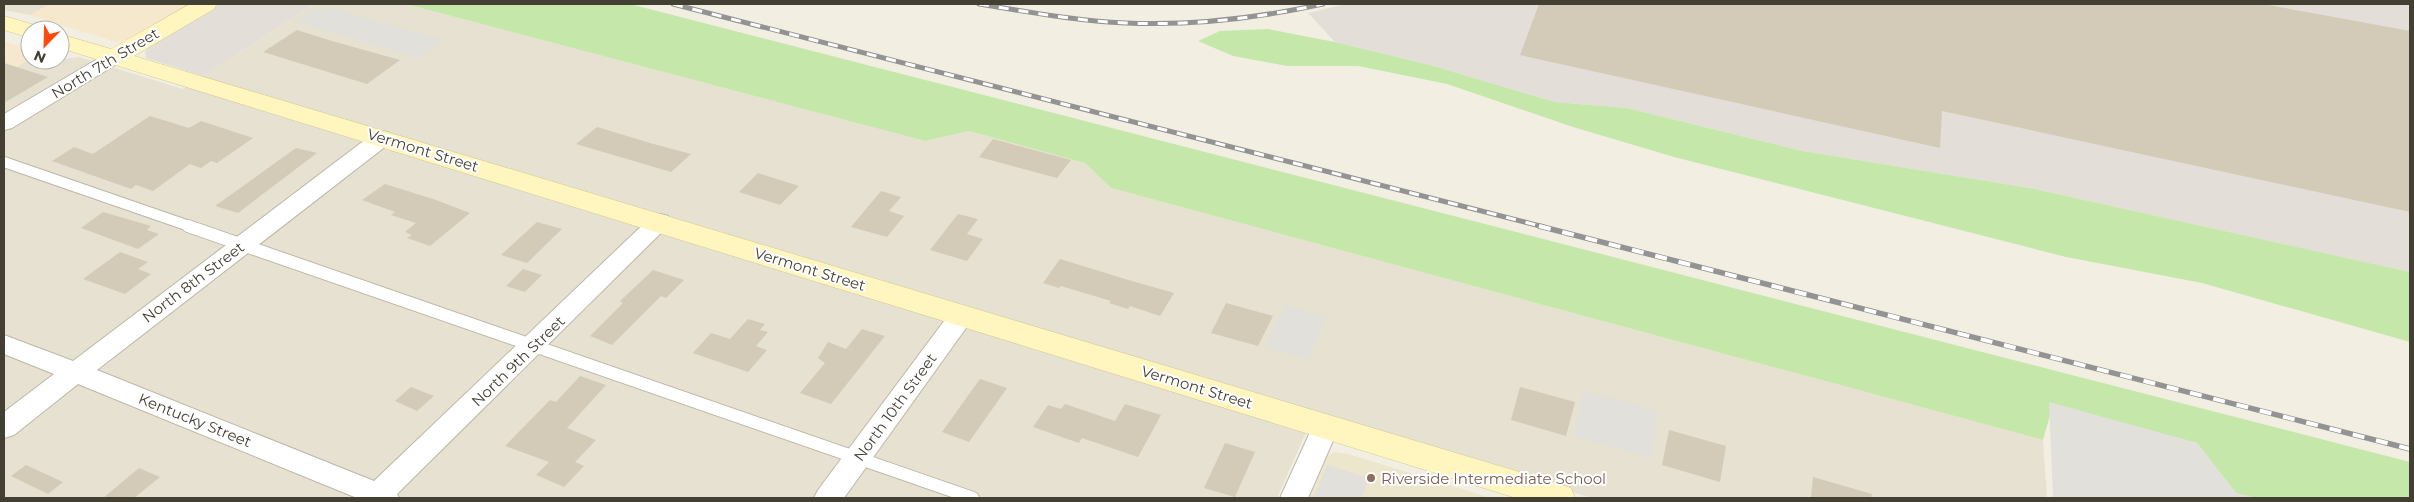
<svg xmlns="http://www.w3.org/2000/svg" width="2414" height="502" font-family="Montserrat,sans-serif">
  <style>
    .residential { fill: #e6e1d0 }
    .commercial { fill: #f5e8cc }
    .industrial { fill: #e3dfd8 }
    .education { fill: #ebe6cc }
    .green { fill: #c5e8aa }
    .parking { fill: #e2e0db }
    .building { fill: #d3cbb8 }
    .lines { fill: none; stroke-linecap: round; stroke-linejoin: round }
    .lane-far1-casing { stroke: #bdb7a5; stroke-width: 12 }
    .lane-casing { stroke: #bdb7a5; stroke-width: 14 }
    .street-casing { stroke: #bdb7a5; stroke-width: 2 }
    .secondary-casing { stroke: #d3c891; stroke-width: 1 }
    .lane-far1 { stroke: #fff; stroke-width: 10 }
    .lane { stroke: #fff; stroke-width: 12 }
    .street { fill: #fff; fill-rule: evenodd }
    .secondary { fill: #fff6bf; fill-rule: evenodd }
    .rail-far1-casing { stroke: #939393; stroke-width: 5 }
    .rail-casing { stroke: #939393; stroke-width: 5.5 }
    .rail-far1 { stroke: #fff; stroke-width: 3; stroke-dasharray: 10; stroke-linecap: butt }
    .rail { stroke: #fff; stroke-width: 4; stroke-dasharray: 12; stroke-linecap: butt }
    .education-dot { fill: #8d6e63; stroke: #fff; stroke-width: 2 }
    .labels { text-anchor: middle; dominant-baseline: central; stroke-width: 4; stroke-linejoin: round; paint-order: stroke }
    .street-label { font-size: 15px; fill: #433f33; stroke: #fff }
    .education-label { font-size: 15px; fill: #785e54; stroke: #fff; text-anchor: start }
  </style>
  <rect width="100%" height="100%" fill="#f2efe2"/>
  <g class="residential">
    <path d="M4,4H50L30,15L4,10Z"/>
    <path d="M314,4H406L925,141L969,131L1085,163L1111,188L2043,440L2047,498H1592L1314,414L1277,498H4V74L30,59L60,60L79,57L183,89Z"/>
  </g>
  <g class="commercial">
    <path d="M50,4H198L142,37L116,42L30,15Z"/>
    <path d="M4,41L30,50V59L4,74Z"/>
  </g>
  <g class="industrial">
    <path d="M217,4H314L203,76L146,58L145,52L152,43Z"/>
    <path d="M1346,4H2410V272L2035,189L1803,151L1627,108L1555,102L1430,65L1335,42L1308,13Z"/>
  </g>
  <path class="education" d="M1334,452L1348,454L1491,498H1309L1327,457Z"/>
  <g class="green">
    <path d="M406,4H630L2410,462V498H2254L2236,493L2197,443L2053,405L2043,440L1111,188L1085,163L969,131L925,141Z"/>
    <path d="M1268,29L1335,42L1430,65L1555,102L1627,108L1803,151L2035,189L2410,272V342L2202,283L2066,257L1674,157L1573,127L1447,84L1358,66H1287L1233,56L1198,41L1220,31Z"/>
  </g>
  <g class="parking">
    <path d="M328,7L443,40L419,58L295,21L314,9L322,11Z"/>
    <path d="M1285,305L1327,317L1308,359L1265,347Z"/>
    <path d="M1584,390L1659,411L1650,458L1573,436Z"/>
    <path d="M2049,402L2197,443L2236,493L2253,498H2053Z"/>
    <path d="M1327,465L1369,478L1362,498H1313Z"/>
  </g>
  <g class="building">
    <path d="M1539,4H2263L2410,31V212L1942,111L1940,148L1520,55Z"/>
    <path d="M297,30L332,41L400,60L367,84L263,52Z"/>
    <path d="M4,63L48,77L4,103Z"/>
    <path d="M150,116L189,128L201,121L253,138L217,163L211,161L201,168L190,164L153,191L136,185L131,189L52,161L74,147L93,154Z"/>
    <path d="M597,127L650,143L691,154L671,172L576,144Z"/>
    <path d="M993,139L1071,160L1057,178L979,157Z"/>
    <path d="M296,148L317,153L238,213L215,206Z"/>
    <path d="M758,173L799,186L780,205L739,192Z"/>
    <path d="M385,184L436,200L470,213L430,246L407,238L412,235L405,232L416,223L391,215L395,212L362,200Z"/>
    <path d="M881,191L901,197L889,211L904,216L887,237L851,227Z"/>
    <path d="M103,212L151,226L147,230L159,234L138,249L81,228Z"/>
    <path d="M958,214L978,219L967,234L983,239L967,261L930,250Z"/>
    <path d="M537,222L562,229L527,263L501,255Z"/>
    <path d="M120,252L148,262L138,269L151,274L125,294L83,279Z"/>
    <path d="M1060,259L1125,279L1174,293L1160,316L1130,306L1128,309L1109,303L1111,301L1061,286L1059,288L1043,283Z"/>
    <path d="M523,269L542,275L525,292L506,286Z"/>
    <path d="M653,270L684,280L666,298L661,296L612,345L590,336L623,303L620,301Z"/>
    <path d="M1226,303L1273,316L1258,346L1211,333Z"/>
    <path d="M748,319L765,324L760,330L768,332L756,346L767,350L748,372L693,353L711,333L730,339Z"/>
    <path d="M862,329L885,336L831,404L800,393L825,363L818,358L828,342L846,349Z"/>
    <path d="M580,376L606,385L567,428L596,440L575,462L584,466L564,487L536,475L549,462L505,446L550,400L556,402Z"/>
    <path d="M980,379L1007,388L969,442L942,432Z"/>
    <path d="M411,387L434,396L417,411L395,401Z"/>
    <path d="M1520,387L1575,402L1566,436L1511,420Z"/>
    <path d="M1065,404L1115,421L1125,404L1161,415L1138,457L1082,438L1079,443L1033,427L1048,405L1061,409Z"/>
    <path d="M1669,430L1726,446L1720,482L1662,465Z"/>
    <path d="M1225,443L1255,452L1235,497L1204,488Z"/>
    <path d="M26,465L63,482L48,494L11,476Z"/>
    <path d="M139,468L160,477L134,498H103Z"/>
    <path d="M1813,477L1872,494L1871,498H1811Z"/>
  </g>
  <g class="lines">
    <defs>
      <path id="lane-far1" d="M4,162L192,227"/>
      <path id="lane" d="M188,226L973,498"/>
      <g id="street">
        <path d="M113,52L120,54L123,58L120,62L12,128L4,130V114L106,54Z"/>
        <path d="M382,131L390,133L393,138L390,143L97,370L374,481L652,216L660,214L668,216L672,222L397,494L399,498H357L78,384L14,435L4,438V412L54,374L4,354V335L73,361L374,133Z"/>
        <path d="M962,306L971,309L974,315L971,321L844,498H814L818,490L953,309Z"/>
        <path d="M1326,416L1336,419L1339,427L1308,498H1280L1316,419Z"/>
      </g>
      <g id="secondary">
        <path d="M190,4H217L214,9L134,56L1559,484L1571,488L1575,498H1516L60,48V34L111,49Z"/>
        <path d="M4,16L38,26L41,30H30V38L4,30Z"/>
      </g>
    </defs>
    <use href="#lane-far1" class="lane-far1-casing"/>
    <use href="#lane" class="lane-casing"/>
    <use href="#street" class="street-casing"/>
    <use href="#secondary" class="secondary-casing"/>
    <use href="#lane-far1" class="lane-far1"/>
    <use href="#lane" class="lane"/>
    <use href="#street" class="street"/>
    <use href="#secondary" class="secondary"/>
    <defs>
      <g id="rail-far1">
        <path d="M673,4L1544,227"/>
        <path d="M979,4C1028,12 1077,21 1126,23C1193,26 1258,18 1323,4"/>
      </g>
      <path id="rail" d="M1539,226L2410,449"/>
    </defs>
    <use href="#rail-far1" class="rail-far1-casing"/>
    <use href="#rail" class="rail-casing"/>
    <use href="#rail-far1" class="rail-far1"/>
    <use href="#rail" class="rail"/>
  </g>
  <circle class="education-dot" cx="1371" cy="478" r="5"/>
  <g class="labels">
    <g class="street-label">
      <text transform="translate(105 63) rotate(-31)">North 7th Street</text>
      <text transform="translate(423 150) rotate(17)">Vermont Street</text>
      <text transform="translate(810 269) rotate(17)">Vermont Street</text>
      <text transform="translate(193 282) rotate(-37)">North 8th Street</text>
      <text transform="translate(518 361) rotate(-44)">North 9th Street</text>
      <text transform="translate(1197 387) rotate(17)">Vermont Street</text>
      <text transform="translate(895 407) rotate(-54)">North 10th Street</text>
      <text transform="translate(195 420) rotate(22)">Kentucky Street</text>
    </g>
    <g class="education-label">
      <text x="1381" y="478">Riverside Intermediate School</text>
    </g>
  </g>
  <rect width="2414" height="502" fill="none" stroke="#433f33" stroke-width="10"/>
  <g transform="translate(45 45) rotate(203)"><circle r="24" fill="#ffffff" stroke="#b4b2ad"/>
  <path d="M0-4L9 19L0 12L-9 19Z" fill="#fe4a0d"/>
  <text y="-8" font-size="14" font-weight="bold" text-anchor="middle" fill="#433f33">N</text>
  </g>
</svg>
